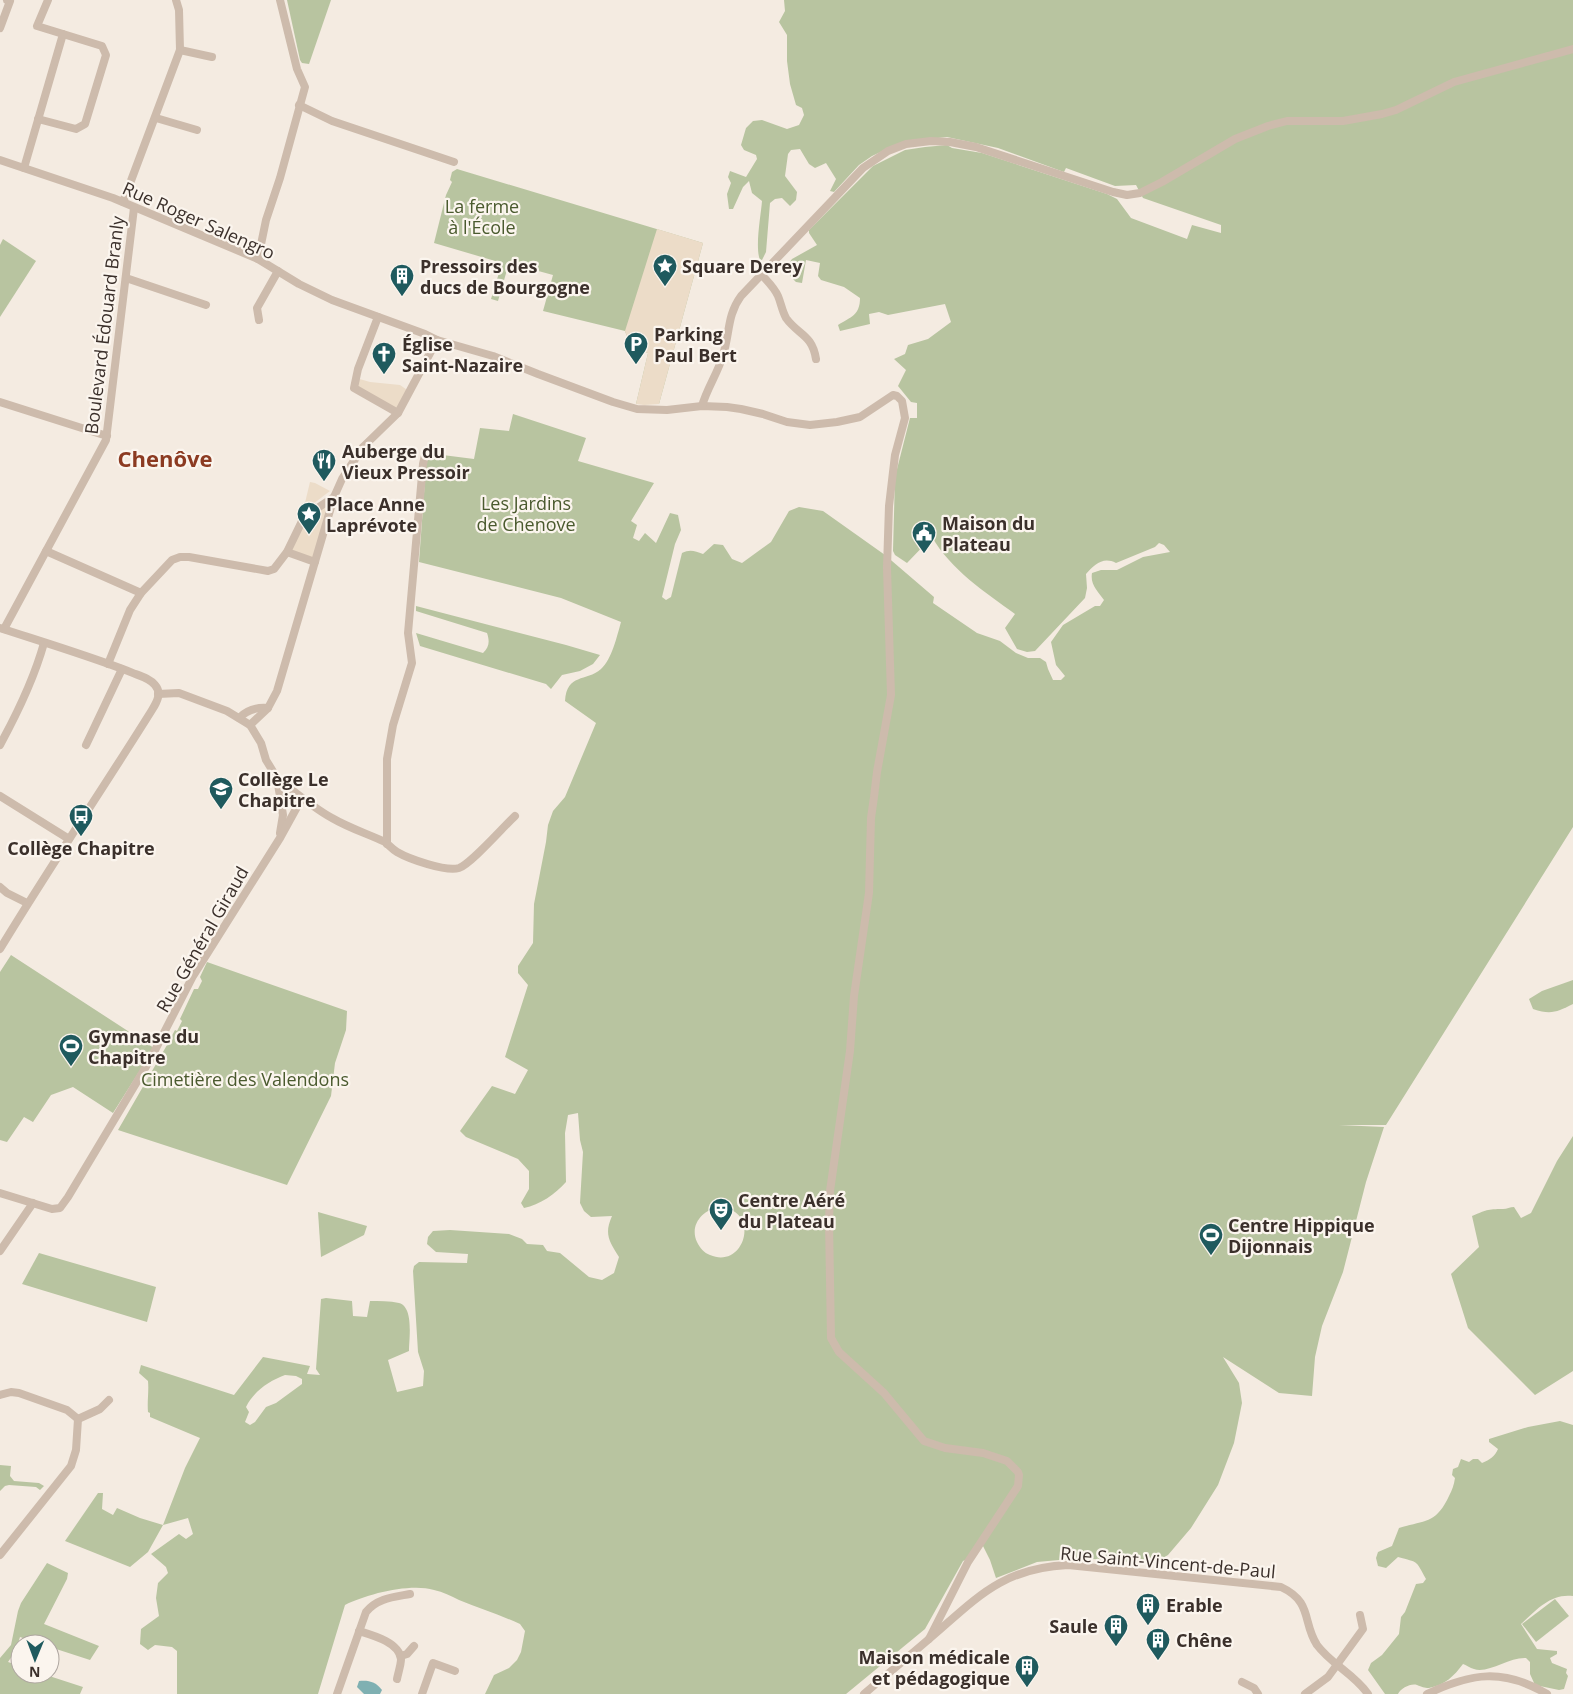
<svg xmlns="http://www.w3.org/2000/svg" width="1573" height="1694" font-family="'Open Sans',sans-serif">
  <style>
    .green { fill: #b8c4a0; fill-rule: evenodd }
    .plaza { fill: #ecdcc8 }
    .water { fill: #7fb0b2 }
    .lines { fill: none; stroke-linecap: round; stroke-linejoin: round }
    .minor { stroke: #cdbbac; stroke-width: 8 }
    .labels { text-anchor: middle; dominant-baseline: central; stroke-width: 4.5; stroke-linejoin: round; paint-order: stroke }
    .park-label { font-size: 18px; fill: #4a5a2e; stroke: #fbf5ee }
    .street-label { font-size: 18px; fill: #3b302b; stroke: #fbf5ee }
    .poi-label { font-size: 18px; font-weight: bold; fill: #3b302b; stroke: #fbf5ee; text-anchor: start }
    .district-label { font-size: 22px; font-weight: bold; fill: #8c3b22; stroke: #fbf5ee }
  </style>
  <rect width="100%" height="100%" fill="#f4ebe1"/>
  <g class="green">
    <path d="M287,0H331L309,64L302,63L300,60Z"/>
    <path d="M784,0H1573V827L1386,1125H1339L1384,1127L1366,1182L1343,1272L1322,1326L1315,1357L1312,1396L1279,1393L1223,1357L1239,1383L1242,1403L1234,1443L1218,1485L1191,1528L1168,1555L1153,1564L1081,1558L1037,1562L996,1578L990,1560L982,1544L970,1558L963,1561L925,1629L846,1694H485L494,1675L509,1668L517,1660L521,1652L525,1631L520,1624C500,1615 479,1608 459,1600C451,1596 443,1592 434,1590C410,1583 367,1594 345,1605L318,1694H177V1651L172,1647L155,1645L148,1650L140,1644L141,1629L159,1616L156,1598L158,1583L168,1573L166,1567L151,1554L179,1534L186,1539L193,1534L188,1518L163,1525L148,1552L130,1567L65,1541L98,1493H103L102,1509L113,1515L117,1508L140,1518L163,1525L185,1468L200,1438L150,1417V1413L148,1412C147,1401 149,1392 148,1381L139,1373L141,1365L234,1395L263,1357L310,1366L307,1374L320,1375L316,1369L321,1299L326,1298L352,1301L353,1316L367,1317L370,1301C379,1301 390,1301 399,1303C414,1307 409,1339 409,1351L388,1360L397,1392L423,1386L424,1371L418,1352L413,1271L414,1266L419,1262L467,1263L468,1254L436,1252L427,1244L428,1237L433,1231L450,1230L509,1234L522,1239L527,1244L543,1245L547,1251L560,1253L589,1277L602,1280L614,1273L619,1257C609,1241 604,1234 612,1216L591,1217L584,1211L580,1203L583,1152L580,1140L578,1113L568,1115L565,1133L566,1182C555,1194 540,1205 524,1208L521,1203L529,1189V1171L518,1159L466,1137L460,1131L492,1086L515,1094L528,1070L505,1057L528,985L518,973V966L533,943L534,904L546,842L548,825L553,811L565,797L596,723L565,701C567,673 586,682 601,669C612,659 617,636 621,622L561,598L419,562L427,453L474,459L480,428L509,431L513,414L586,438L578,461L654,483L631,521L637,525L633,538L639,541L645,533L656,543L670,513L678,515L681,530L675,544L662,597L666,600L671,597L682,553C690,549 695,551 703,554L714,544L723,545L732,559L742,563L771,542L789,511L799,507L823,511L885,555L934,597L933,603L977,633L1000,641L1016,653L1028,658H1040L1046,662L1048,669L1053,680H1061L1065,676L1056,665L1051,642L1063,625L1095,606H1100L1104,600C1098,591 1090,585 1092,573L1101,570H1117L1143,557L1170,552L1164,545L1159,543L1155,547L1116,563C1103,556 1094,565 1086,574L1087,588L1085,598L1035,651L1027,652L1017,649L1005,628L1015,614C985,592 951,570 932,537L907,563L895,555L893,551L895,477L910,418H917V403L911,402L898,386L906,370L894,359L905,354L908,345L928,339L951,322L945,304L888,315L879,312L869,314L870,324L840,331L838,325C851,317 860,315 860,298L844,287L821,280L818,276L820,263L806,260L802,283L796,282L790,276L789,263L792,259L817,245L809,233V230L873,166L905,150L925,147L947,145L952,148L982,153L1107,194L1117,199L1131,218L1187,239L1192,225L1221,233V225L1143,198L1136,185L1115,186L1066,168L1064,172L998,148L947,137L902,142L872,156L859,165L834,192L830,191L836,179L826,163L815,168L809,164L800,149L791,150L788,154L785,176L797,192L796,200L790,206L782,198L775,199L770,203L766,252L761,262C754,251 761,215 762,201L752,193L749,181L743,187L733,209H729L727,194L731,183L728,177L730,171L746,177L757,159L756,155L744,150L741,145L746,128L753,121L762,120L787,129L799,125L804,115L802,108L796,105L790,84L787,61V35L779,22L785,11ZM720,1207C762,1211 744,1270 710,1255C704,1253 700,1248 697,1242C689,1225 703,1209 720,1207ZM285,1375L296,1376L302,1379V1384L276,1403L266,1407L255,1422L250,1425L245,1422L249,1412L246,1407C254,1391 269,1381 285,1375Z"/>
    <path d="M457,169L703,243L659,404H636L648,353L631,348L625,331L543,311L553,275L509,263L498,301L491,299L502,263L434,243L446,195L452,182L450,180L452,172Z"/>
    <path d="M3,239L36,261L0,317V245Z"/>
    <path d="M416,606L566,645L600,655L593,664L580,671L562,675L551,689L546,684L420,646L416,633L483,653C489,647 490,642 487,633L416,611Z"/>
    <path d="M11,955L154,1048L113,1113L73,1087L51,1095L33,1122L24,1117L7,1142L0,1140V972Z"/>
    <path d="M207,962L347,1011L346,1030L335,1063L331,1096L287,1185L118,1130L167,1045L175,1030L177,1031L182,1021L180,1019L194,989H198L202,981L200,977Z"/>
    <path d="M1573,980V1004C1557,1012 1551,1015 1533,1009L1529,999L1542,991Z"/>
    <path d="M1573,1136V1371L1535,1395L1468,1328L1451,1274L1479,1247L1472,1216C1486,1210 1487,1209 1503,1209C1507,1209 1510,1207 1514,1207L1521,1218L1531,1213L1557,1161Z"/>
    <path d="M318,1212L367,1226L364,1235L321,1257Z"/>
    <path d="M39,1253L156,1287L147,1322L22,1284Z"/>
    <path d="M1560,1421L1573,1425V1596C1551,1593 1536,1610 1521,1624L1537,1649L1557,1651V1654L1550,1658L1552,1663L1567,1669L1566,1673L1568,1676L1564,1689L1559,1690L1535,1685L1530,1674V1662L1526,1658C1509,1657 1488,1674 1474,1669C1470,1668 1466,1665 1463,1664C1454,1676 1445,1685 1429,1688C1424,1688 1422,1687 1417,1685C1411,1683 1401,1688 1398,1694H1385L1368,1670L1371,1663L1382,1655L1399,1634L1401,1617L1405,1612L1416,1584L1423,1583L1426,1579C1415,1559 1419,1563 1398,1557L1386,1568L1378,1566L1376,1558L1378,1552L1392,1546L1399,1528C1425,1520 1436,1524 1449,1496C1452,1490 1454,1485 1455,1478L1452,1475L1453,1469L1458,1467L1461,1459L1469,1462L1473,1459H1478L1482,1463C1490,1460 1495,1456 1498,1449L1489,1442V1439L1528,1427Z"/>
    <path d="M0,1465L11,1466L10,1476L14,1481L39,1483L44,1486L40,1490L36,1487L9,1485L5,1486L0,1491Z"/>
    <path d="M47,1563L68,1573L67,1579L44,1624L99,1646L90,1660L50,1647V1644H41L20,1637L16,1650L8,1662L20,1666V1674H43L83,1687L80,1694H0V1658L11,1645L18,1611L21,1603Z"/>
    <path d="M1555,1599L1569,1616L1536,1642L1522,1624Z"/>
  </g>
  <g class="plaza">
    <path d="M657,229L703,243L659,404L644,405L636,404L648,353L631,348L625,331Z"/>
    <path d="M356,378L370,382L400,385L410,392L398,413L354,388Z"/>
    <path d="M310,482L315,483L330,491L309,507H304Z"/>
    <path d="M334,497L315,562L287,552L304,517Z"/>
  </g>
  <path class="water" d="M359,1681C369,1680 376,1682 382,1690L380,1694H364L357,1687Z"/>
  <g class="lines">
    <g class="minor">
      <path d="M0,28L10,1L7,0"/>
      <path d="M180,50L212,57"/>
      <path d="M299,105L332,121L454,162"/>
      <path d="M156,118L197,130"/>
      <path d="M38,119L76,129L85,124L106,55L102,46L63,34"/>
      <path d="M0,160L113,198L258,259L299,284L332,300L425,334L437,340L493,356L538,374L613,402L637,409L667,410L702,406L727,407L741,409L763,414L787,422L810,425L837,422L860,417L893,395L897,396L902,401L905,418L895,455L889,506L887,568L891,695L877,772L874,797L871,818L869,893L854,996L850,1051L830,1191L829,1222L831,1338L839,1352L884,1393L924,1441L945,1448L983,1453L1007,1461L1018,1472L1019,1475L1018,1486L968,1562L929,1639"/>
      <path d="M24,168L63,34L37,26L48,0"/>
      <path d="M123,202L180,50L179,10L176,0"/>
      <path d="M258,259L266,220L280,178L305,87L297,69L280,0"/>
      <path d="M761,274C767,281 774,287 778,296C781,303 782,311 786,318C798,335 812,334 816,359"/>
      <path d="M126,278L206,305"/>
      <path d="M378,317L358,369L354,388L398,413"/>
      <path d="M259,320L257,308L278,271"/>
      <path d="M0,402L107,436"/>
      <path d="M702,406C707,388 718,373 723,355C730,333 727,315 741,296L863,168L888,151L906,144L931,141L950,142L976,147L1113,192L1127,195L1140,193L1162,182L1235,139L1268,126L1287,121H1343L1382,114L1396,110L1454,82L1573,49"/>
      <path d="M46,551L141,593"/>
      <path d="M287,552L315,562"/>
      <path d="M0,628C43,642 86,655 128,671C136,675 149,677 155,685C162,693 157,702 152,710C102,790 49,868 0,949"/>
      <path d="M4,629L106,440L134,208"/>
      <path d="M108,664L130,610L141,593L172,560L180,557H189L268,571L274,569L287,552L304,517L334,497"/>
      <path d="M158,694L179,693L227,711L250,725L261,743L266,760L277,778L283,815L280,833"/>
      <path d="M239,718C247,710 257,707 268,708"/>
      <path d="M250,725L268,708L277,691L334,497L342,479L363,447L398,413L437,340"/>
      <path d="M0,745C18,712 34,679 44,643"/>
      <path d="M86,745L122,669"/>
      <path d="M277,778C295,792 312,807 332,818C349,828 368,834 385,842C389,845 392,849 397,852C409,859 446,872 459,868C471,864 504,826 515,816"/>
      <path d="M0,796L69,839"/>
      <path d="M387,844V759L393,725L412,663L408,633L423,464L426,451"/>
      <path d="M0,887L7,893L27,903"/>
      <path d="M0,1193L52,1209L60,1208L68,1197L150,1060L193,976L280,838L302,798"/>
      <path d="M0,1251L33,1203"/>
      <path d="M0,1395L11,1392L19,1393L67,1410L78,1419"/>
      <path d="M78,1419L100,1409L109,1400"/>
      <path d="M0,1555L71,1466L76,1450L78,1419"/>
      <path d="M359,1631C372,1635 399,1642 401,1659C401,1665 398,1673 397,1679"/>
      <path d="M401,1656L407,1654L414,1646"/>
      <path d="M1242,1682L1254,1688L1258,1694"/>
      <path d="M337,1694L366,1612C377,1598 394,1597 410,1594"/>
      <path d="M422,1694L433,1663L455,1671"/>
      <path d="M864,1694C885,1676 907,1658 929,1639C976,1599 1001,1568 1068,1565L1281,1587C1313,1602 1302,1622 1317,1645C1331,1664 1354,1674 1368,1694"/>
      <path d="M1305,1694L1328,1677L1363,1629L1360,1615"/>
      <path d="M1427,1694C1471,1673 1503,1668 1547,1694"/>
    </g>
  </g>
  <defs>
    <symbol id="sight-pin" viewBox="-11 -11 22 30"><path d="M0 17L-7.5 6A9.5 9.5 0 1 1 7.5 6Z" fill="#1f5a5e" stroke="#fbf5ee"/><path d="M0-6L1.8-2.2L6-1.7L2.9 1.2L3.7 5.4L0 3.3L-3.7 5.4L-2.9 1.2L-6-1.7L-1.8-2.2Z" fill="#fff"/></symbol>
    <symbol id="building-pin" viewBox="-11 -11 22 30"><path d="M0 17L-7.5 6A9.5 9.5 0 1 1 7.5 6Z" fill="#1f5a5e" stroke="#fbf5ee"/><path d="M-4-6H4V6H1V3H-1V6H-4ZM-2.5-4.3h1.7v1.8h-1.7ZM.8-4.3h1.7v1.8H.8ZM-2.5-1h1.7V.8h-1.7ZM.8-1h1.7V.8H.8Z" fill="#fff"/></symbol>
    <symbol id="parking-pin" viewBox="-11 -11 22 30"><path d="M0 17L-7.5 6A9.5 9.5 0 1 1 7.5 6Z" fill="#1f5a5e" stroke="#fbf5ee"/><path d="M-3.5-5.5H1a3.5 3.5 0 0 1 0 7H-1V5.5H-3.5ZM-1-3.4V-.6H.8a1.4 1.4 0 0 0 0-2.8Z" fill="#fff"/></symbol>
    <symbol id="church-pin" viewBox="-11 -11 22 30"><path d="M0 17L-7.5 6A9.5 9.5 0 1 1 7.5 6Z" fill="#1f5a5e" stroke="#fbf5ee"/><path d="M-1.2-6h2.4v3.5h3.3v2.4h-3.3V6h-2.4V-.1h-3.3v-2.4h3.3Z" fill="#fff"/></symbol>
    <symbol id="restaurant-pin" viewBox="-11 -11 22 30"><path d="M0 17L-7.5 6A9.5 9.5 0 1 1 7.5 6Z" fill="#1f5a5e" stroke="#fbf5ee"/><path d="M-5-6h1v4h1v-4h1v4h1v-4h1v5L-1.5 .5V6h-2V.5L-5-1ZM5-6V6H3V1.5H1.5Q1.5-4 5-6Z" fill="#fff"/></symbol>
    <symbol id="civic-pin" viewBox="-11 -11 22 30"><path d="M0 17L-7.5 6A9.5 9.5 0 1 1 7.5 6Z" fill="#1f5a5e" stroke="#fbf5ee"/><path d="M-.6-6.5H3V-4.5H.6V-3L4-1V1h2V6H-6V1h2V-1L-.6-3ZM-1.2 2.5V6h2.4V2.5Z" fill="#fff"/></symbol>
    <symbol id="school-pin" viewBox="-11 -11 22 30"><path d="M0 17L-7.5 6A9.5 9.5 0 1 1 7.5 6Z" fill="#1f5a5e" stroke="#fbf5ee"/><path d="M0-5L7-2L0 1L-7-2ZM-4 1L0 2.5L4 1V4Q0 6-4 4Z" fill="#fff"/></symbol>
    <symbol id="bus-pin" viewBox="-11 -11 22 30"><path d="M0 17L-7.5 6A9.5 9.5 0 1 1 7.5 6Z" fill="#1f5a5e" stroke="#fbf5ee"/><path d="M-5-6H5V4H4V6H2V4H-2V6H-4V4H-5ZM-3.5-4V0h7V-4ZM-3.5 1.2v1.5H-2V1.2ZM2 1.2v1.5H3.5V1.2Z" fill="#fff"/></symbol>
    <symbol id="stadium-pin" viewBox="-11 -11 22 30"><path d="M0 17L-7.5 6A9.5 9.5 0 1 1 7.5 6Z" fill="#1f5a5e" stroke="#fbf5ee"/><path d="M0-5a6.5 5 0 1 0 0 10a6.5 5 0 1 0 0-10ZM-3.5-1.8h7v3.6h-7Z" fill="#fff"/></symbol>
    <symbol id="theatre-pin" viewBox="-11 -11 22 30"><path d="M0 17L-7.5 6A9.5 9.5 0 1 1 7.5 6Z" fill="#1f5a5e" stroke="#fbf5ee"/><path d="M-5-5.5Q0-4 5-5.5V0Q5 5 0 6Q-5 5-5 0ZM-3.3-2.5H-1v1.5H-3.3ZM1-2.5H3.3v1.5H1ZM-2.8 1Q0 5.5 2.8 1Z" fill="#fff"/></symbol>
  </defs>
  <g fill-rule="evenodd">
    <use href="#sight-pin" x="651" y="252" width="28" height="38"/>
    <use href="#building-pin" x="388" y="262" width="28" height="38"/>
    <use href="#parking-pin" x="622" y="330" width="28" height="38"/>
    <use href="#church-pin" x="370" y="340" width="28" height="38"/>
    <use href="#restaurant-pin" x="310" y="447" width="28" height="38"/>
    <use href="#sight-pin" x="295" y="500" width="28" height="38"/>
    <use href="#civic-pin" x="910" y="519" width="28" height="38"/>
    <use href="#school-pin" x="207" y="775" width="28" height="38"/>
    <use href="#bus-pin" x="67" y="802" width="28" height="38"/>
    <use href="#stadium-pin" x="57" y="1032" width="28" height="38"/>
    <use href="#theatre-pin" x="707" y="1196" width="28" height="38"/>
    <use href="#stadium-pin" x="1197" y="1221" width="28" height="38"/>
    <use href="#building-pin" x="1134" y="1591" width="28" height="38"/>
    <use href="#building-pin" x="1102" y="1612" width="28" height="38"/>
    <use href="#building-pin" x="1144" y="1626" width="28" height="38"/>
    <use href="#building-pin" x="1013" y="1653" width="28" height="38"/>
  </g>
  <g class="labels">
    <g class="park-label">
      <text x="482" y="206">La ferme<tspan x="482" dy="21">à l'École</tspan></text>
      <text x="526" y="503">Les Jardins<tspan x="526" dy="21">de Chenove</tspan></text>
      <text x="245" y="1079">Cimetière des Valendons</text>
    </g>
    <g class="street-label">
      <text transform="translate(199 220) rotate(24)">Rue Roger Salengro</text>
      <text transform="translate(104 325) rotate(-83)">Boulevard Édouard Branly</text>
      <text transform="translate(202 939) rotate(-60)">Rue Général Giraud</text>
      <text transform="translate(1168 1562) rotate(5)">Rue Saint-Vincent-de-Paul</text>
    </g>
    <g class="poi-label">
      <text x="420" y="266">Pressoirs des<tspan x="420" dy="21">ducs de Bourgogne</tspan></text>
      <text x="682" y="266">Square Derey</text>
      <text x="654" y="334">Parking<tspan x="654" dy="21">Paul Bert</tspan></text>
      <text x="402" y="344">Église<tspan x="402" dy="21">Saint-Nazaire</tspan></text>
      <text x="342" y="451">Auberge du<tspan x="342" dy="21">Vieux Pressoir</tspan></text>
      <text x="326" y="504">Place Anne<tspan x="326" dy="21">Laprévote</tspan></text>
      <text x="942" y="523">Maison du<tspan x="942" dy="21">Plateau</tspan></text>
      <text x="238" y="779">Collège Le<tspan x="238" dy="21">Chapitre</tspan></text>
      <text x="81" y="848" text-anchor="middle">Collège Chapitre</text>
      <text x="88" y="1036">Gymnase du<tspan x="88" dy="21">Chapitre</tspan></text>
      <text x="738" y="1200">Centre Aéré<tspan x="738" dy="21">du Plateau</tspan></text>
      <text x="1228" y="1225">Centre Hippique<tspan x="1228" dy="21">Dijonnais</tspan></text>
      <text x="1166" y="1605">Erable</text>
      <text x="1098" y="1626" text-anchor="end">Saule</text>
      <text x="1176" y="1640">Chêne</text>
      <text x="1010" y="1657" text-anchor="end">Maison médicale<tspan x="1010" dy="21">et pédagogique</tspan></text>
    </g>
    <g class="district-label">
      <text x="165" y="458">Chenôve</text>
    </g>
  </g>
  <g transform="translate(35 1659) rotate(181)"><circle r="24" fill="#fbf5ee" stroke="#aea6a0"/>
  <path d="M0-4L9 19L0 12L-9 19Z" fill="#1f5a5e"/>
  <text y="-8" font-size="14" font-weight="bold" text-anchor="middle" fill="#3b302b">N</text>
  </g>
</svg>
